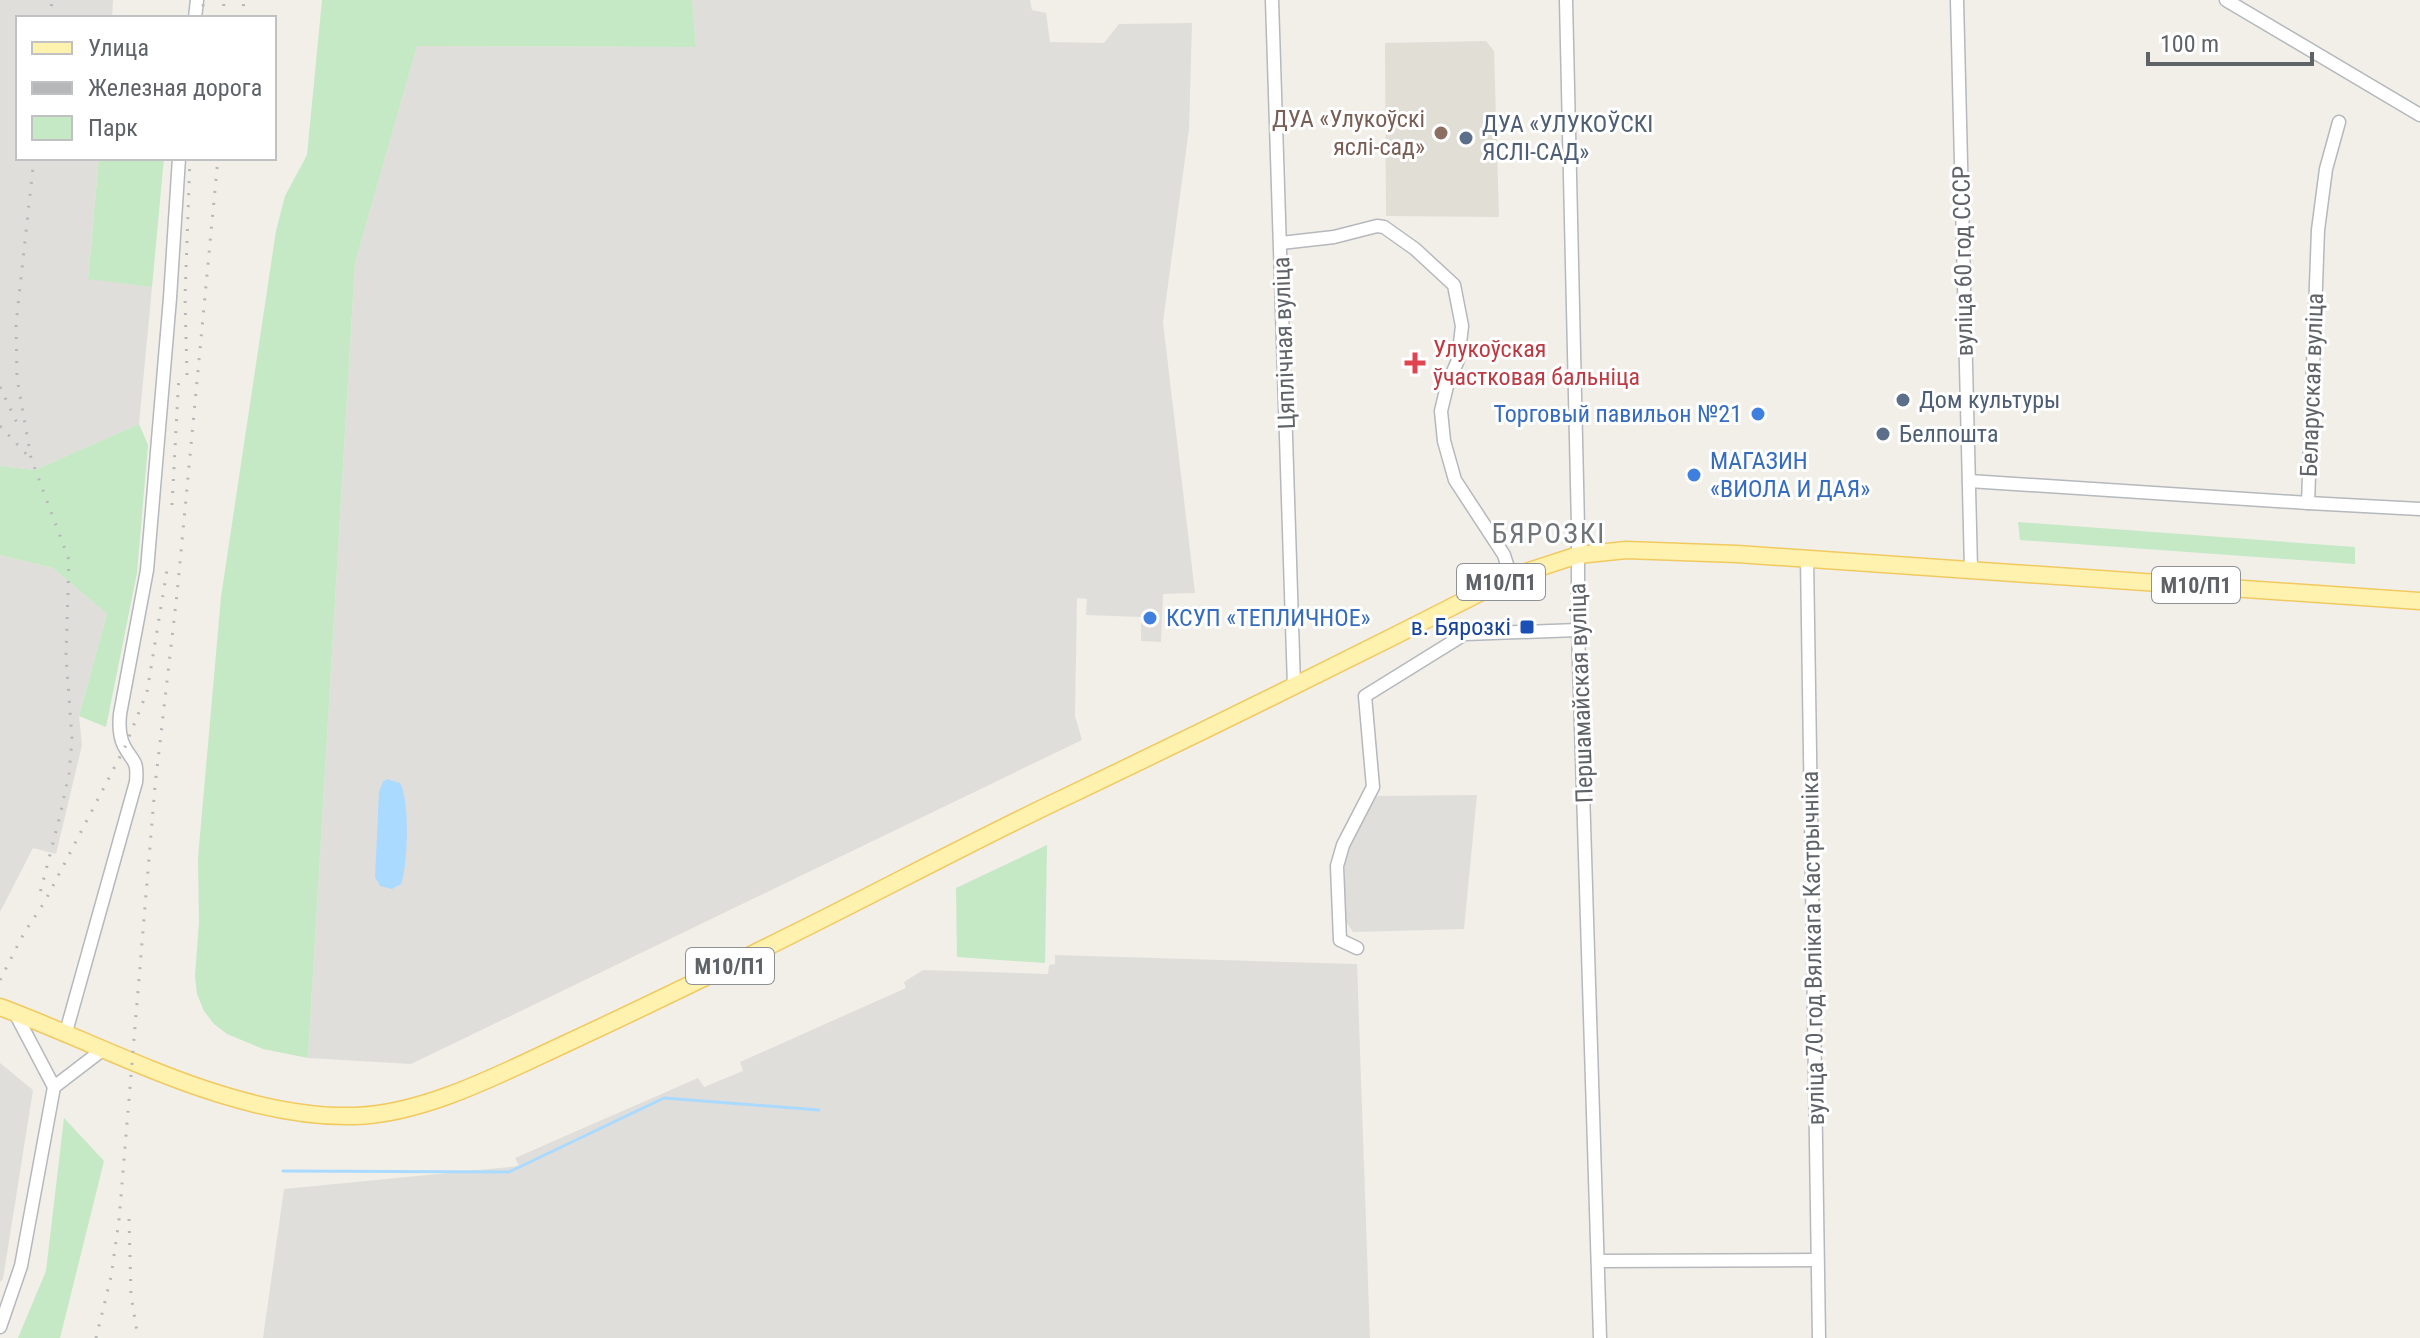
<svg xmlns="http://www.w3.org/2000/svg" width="2420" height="1338" font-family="'Roboto Condensed',sans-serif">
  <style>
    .industrial { fill: #e0deda }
    .education { fill: #e1ded6 }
    .green { fill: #c5e8c5 }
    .water { fill: #aadaff }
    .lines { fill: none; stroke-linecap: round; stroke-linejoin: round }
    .stream { stroke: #aadaff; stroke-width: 3 }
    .minor-casing { stroke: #b5b8bc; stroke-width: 15 }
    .major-casing { stroke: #f2c960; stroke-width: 19 }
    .minor { stroke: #fff; stroke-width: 12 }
    .major { stroke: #fff2af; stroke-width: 16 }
    .rail { stroke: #b6b7b8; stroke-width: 3; stroke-dasharray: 2 10; stroke-linecap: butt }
    .education-dot { fill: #8d6e63; stroke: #fff; stroke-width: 3 }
    .service-dot { fill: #5c6f8a; stroke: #fff; stroke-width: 3 }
    .health-dot { fill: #e0444e; stroke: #fff; stroke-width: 3 }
    .shop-dot { fill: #3f7fe0; stroke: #fff; stroke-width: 3 }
    .transit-dot { fill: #1a4fb4; stroke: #fff; stroke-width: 3 }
    .labels { text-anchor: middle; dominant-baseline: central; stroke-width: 6; stroke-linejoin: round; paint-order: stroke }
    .shield { fill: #fff; stroke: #8f9295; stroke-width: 2 }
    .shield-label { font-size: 22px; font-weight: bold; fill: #5f6368 }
    .education-label { font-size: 24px; fill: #785e54; stroke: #fff; text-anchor: end }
    .service-label { font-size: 24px; fill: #4e5e75; stroke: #fff; text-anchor: start }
    .street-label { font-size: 24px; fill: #5f6368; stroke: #fff }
    .health-label { font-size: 24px; fill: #be3a42; stroke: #fff; text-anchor: start }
    .shop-label { font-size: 24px; fill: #366cbe; stroke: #fff; text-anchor: start }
    .transit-label { font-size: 24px; fill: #164399; stroke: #fff; text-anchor: end }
    .quarter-label { font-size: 28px; letter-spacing: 2px; fill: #70757a; stroke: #fff }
  </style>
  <rect width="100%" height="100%" fill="#f1efe8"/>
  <g class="industrial">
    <path d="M0,0H113L112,18H18V158H99L88,278L152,287L139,424L35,470L0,466Z"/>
    <path d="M692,0H1030L1032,10L1046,13L1050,42L1104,43L1119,24L1192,23L1189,129L1163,322L1195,593L1163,594L1161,642L1141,641V617L1086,615L1087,599L1077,598L1075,716L1082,740L411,1064L308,1058L355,263L417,46L696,47Z"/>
    <path d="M0,555L53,568L107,614L79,716L82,745L56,854L33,848L0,912Z"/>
    <path d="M1477,795L1464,929L1353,932L1345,920V857L1374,796Z"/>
    <path d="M1055,955L1357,964L1370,1338H263L284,1189L519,1166L515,1158L698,1078L704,1087L743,1071L740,1062L906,988L904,982L923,970L1048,974L1049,965L1055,964Z"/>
    <path d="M0,1063L33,1090L3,1279L0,1282Z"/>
  </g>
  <path class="education" d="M1486,41L1494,51L1499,217L1386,216L1385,43Z"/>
  <g class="green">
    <path d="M322,0H692L696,47L417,46L355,263L308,1058L263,1049L227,1034L214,1024L204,1011L197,994L195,976L199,923L198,858L221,597L276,231L285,196L307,155Z"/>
    <path d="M99,158H164L152,287L88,279Z"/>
    <path d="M139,424L148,445L137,573L106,727L79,716L107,614L53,568L0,555V466L35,470Z"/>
    <path d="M2018,522L2355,547V564L2020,540Z"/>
    <path d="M1047,845L1045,963L957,957L956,888Z"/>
    <path d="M64,1118L104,1161L60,1338H18L46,1271Z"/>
  </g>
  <path class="water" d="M387,779L400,783C410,799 408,866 401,884L392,889L380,886L375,877L379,792L383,782Z"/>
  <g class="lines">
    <path class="stream" d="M283,1171L509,1172L664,1098L819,1110"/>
    <defs>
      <g id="minor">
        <path d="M1272,0L1294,686"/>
        <path d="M1566,0L1578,527V630L1600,1338"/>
        <path d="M1957,0L1971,569"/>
        <path d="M2226,0L2420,115"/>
        <path d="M195,18L197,0"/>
        <path d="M1281,243L1334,237L1377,226L1384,227L1415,249L1454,285L1462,326L1458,360L1447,386L1441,411L1444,441L1455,480L1504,555L1511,577"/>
        <path d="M1969,481L2308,503L2318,230L2326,169L2339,122"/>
        <path d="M2308,503L2420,509"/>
        <path d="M1807,558L1819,1338"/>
        <path d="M1357,948L1340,940L1337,866L1343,845L1373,787L1365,696L1465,634L1578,630"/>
        <path d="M15,1013L54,1087"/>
        <path d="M66,1032L136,782C138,759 133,763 124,746C119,736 119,724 120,714L147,570L170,298L179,158"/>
        <path d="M1599,1261L1817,1260"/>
        <path d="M0,1327L21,1266L54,1087L101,1051"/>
      </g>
      <path id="major" d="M0,1007C111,1048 233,1119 355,1116C425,1114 502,1073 565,1044C640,1009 715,973 789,936C876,893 962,847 1049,805C1204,731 1358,655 1511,577L1578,555L1626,550L1737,554L2420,601"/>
    </defs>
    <use href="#minor" class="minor-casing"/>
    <use href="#major" class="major-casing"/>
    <use href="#minor" class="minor"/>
    <use href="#major" class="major"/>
    <g class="rail">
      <path d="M50,18L52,0"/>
      <path d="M201,18L204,0"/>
      <path d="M223,18L224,0"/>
      <path d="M242,18L244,0"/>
      <path d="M34,158L16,324L17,378L31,458L69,560L66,656L72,739L69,774L60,816L39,897"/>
      <path d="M187,375L185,298L190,158"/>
      <path d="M0,387L18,425"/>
      <path d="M0,426L30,458"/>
      <path d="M172,505L179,374"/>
      <path d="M0,980L24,933L44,903L125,747L147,692L167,570"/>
      <path d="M129,1219L131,1295L138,1338"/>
      <path d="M96,1338L111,1277L119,1220L155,786L177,594L218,158"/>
    </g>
  </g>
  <circle class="education-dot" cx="1441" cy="133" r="8"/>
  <g class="service-dot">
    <circle cx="1466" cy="138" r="8"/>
    <circle cx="1903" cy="400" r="8"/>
    <circle cx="1883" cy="434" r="8"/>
  </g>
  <path class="health-dot" d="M1411 351h8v8h8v8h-8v8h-8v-8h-8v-8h8z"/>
  <g class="shop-dot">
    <circle cx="1758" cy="414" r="8"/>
    <circle cx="1694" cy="475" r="8"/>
    <circle cx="1150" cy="618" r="8"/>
  </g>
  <rect class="transit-dot" x="1519" y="619" width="16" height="16" rx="4"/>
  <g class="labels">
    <g class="shield">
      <rect x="1457" y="564" width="88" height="36" rx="6"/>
      <rect x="2152" y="567" width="88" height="36" rx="6"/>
      <rect x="686" y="948" width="88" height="36" rx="6"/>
    </g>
    <g class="shield-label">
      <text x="1501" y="582">М10/П1</text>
      <text x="2196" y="585">М10/П1</text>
      <text x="730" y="966">М10/П1</text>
    </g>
    <g class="education-label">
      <text x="1425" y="119">ДУА «Улукоўскі<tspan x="1425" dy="28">яслі-сад»</tspan></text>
    </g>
    <g class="service-label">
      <text x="1482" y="124">ДУА «УЛУКОЎСКІ<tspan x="1482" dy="28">ЯСЛІ-САД»</tspan></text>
      <text x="1919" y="400">Дом культуры</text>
      <text x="1899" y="434">Белпошта</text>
    </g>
    <g class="street-label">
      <text transform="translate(1963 261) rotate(-91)">вуліца 60 год СССР</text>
      <text transform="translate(1284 343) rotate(-92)">Цяплічная вуліца</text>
      <text transform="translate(2312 385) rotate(-88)">Беларуская вуліца</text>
      <text transform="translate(1581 693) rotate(-92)">Першамайская вуліца</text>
      <text transform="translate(1813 948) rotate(-91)">вуліца 70 год Вялікага Кастрычніка</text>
    </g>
    <g class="health-label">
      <text x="1433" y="349">Улукоўская<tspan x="1433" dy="28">ўчастковая бальніца</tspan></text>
    </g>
    <g class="shop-label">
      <text x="1742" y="414" text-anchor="end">Торговый павильон №21</text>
      <text x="1710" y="461">МАГАЗИН<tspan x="1710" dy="28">«ВИОЛА И ДАЯ»</tspan></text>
      <text x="1166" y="618">КСУП «ТЕПЛИЧНОЕ»</text>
    </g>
    <g class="transit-label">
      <text x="1511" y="627">в. Бярозкі</text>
    </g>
    <g class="quarter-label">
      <text x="1549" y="533">БЯРОЗКІ</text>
    </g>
  </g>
  <rect x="16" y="16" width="260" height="144" fill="#ffffff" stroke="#bfc1c3" stroke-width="2"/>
  <rect x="32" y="42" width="40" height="12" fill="#fff2af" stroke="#bfc1c3" stroke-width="2"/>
  <text x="88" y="56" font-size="24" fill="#5f6368">Улица</text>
  <rect x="32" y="82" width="40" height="12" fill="#b6b7b8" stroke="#bfc1c3" stroke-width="2"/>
  <text x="88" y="96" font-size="24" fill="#5f6368">Железная дорога</text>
  <rect x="32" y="116" width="40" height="24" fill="#c5e8c5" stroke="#bfc1c3" stroke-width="2"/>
  <text x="88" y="136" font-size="24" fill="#5f6368">Парк</text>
  <path d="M2148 52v12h164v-12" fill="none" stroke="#5f6368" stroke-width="4"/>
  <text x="2160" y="52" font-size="24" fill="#5f6368" stroke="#ffffff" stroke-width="6" paint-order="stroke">100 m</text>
</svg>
